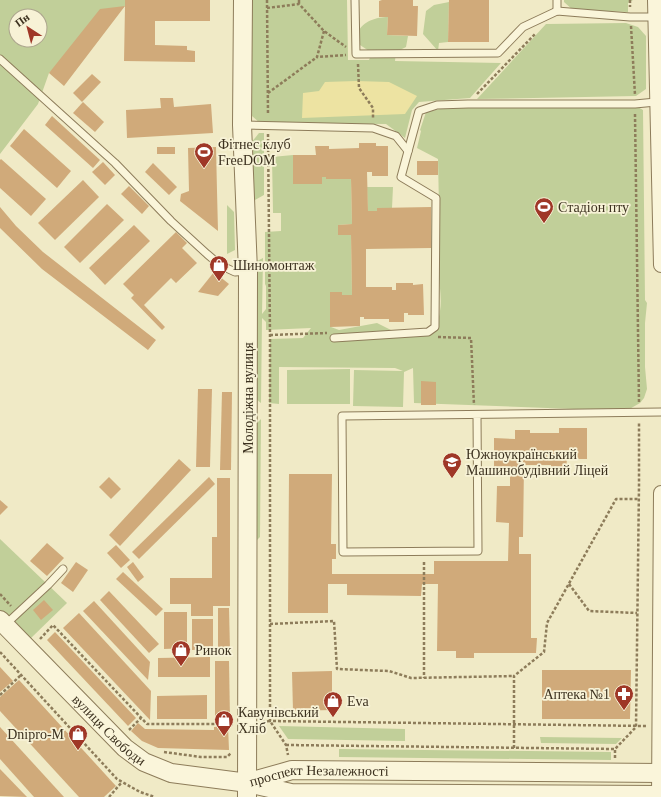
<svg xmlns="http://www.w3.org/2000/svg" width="661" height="797" font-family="Georgia,serif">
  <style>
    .green { fill: #c1cf99; fill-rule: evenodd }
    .sand { fill: #ede3a2 }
    .building { fill: #d0aa7a }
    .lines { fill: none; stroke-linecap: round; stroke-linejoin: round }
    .service-casing { stroke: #8d7c5a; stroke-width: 9 }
    .minor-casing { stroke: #8d7c5a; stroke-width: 16 }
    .tertiary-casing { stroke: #8d7c5a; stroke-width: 20 }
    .path { stroke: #8d7c5a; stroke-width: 2.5; stroke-dasharray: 3 2; stroke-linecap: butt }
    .service { stroke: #faf5da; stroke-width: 7 }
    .minor { stroke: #faf5da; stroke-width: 14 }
    .tertiary { stroke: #faf5da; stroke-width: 18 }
    .labels { text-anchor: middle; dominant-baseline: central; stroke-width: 3.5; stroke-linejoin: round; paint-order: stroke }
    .poi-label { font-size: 14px; fill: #3c311f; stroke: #f7f2d6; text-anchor: start }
    .street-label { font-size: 14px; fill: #3c311f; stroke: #f7f2d6 }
  </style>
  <rect width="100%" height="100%" fill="#f0eac6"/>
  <g class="green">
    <path d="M0,0H125V6L49,73L38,104L0,154ZM16,16H40V40H16Z"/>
    <path d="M252,0H347L348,60H369L372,53L357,43C357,40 357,36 358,33C362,21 377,17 388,17L387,35L408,36L406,47L396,52L395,61L501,63L470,98L419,102L412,110L405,138L386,124L260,123L252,116Z"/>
    <path d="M564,0H633L628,3V12L573,10L564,2Z"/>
    <path d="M449,2L448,42L439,43L438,51L423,34L426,11L434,5Z"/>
    <path d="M626,23L638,27L646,36V89L636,96L477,99L546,24Z"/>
    <path d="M460,105L638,107L643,110L645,300L647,303L645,323V367L647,389L644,398L640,403L626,411L414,403L413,368L404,372L403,407L353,406L354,370L403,371L395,368L279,367V404L269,403L270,339L303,338L311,328L266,330V322L262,318L261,403L251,395L253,263L263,258L262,314L266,309V286L265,284V232L281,231V213H273L272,157L293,155L294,184H322V177H326L327,179H351L352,224L338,225L339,235H351L352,295H342V292H330L331,327L339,330L377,323L393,331L419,335L435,327C437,322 440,316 440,311C443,293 436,275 440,257L438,159L417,148L421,131L420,130L426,112Z"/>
    <path d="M259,133H264V195L253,201L251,143Z"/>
    <path d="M367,187H393L392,208H377V211H368Z"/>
    <path d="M227,205L234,212L235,250L227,254Z"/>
    <path d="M350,369V404H287V370Z"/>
    <path d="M261,419L260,537L251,546V429Z"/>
    <path d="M0,539L67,603L30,639L0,610Z"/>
    <path d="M279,726L405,729V741L288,739Z"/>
    <path d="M540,737L622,738L616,744L541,743Z"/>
    <path d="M339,749L611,752V760L339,757Z"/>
  </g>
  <path class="sand" d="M356,81L389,82L417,96L405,114L302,118L303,93L319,91L325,82Z"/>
  <g class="building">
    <path d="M125,0H210V21H155V45L187,46V50L195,51V62L124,61L125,6L64,86L49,73L100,9L125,6Z"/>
    <path d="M382,0H413V6H418L417,36L387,35L388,17H379V1Z"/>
    <path d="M449,0H489V42H448Z"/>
    <path d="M92,74L101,82L82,102L73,93Z"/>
    <path d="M160,98H173L174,107L211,104L213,133L127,138L126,110L161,108Z"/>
    <path d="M83,102L104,122L95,132L73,113Z"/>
    <path d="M52,116L100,160L93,168L45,125Z"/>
    <path d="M24,129L71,171L57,188L10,146Z"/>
    <path d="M359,143H376V146H388V176H372V172H367L368,211H377V208L431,207V248L366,249V287H392V290H396V283H413V285L423,284L424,315H408V313H404V322H389V319H364V317H360V326L330,327V292H342V295H352L351,235H338V225L352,224L351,179H326V177H322V184H293V155H316L315,146H329V149L359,148Z"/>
    <rect x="157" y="147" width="18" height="7"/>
    <path d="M216,147L217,191L218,231L180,201L181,194L189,191L188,148Z"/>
    <path d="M1,159L46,199L31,216L0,188V160Z"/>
    <rect x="417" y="161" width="21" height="14"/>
    <path d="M103,162L115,175L105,185L92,172Z"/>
    <path d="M153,163L177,187L169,195L145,172Z"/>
    <path d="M83,180L99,197L55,240L38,223Z"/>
    <path d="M129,186L149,206L142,214L121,194Z"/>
    <path d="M107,204L124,220L80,263L64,247Z"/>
    <path d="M0,207L16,226L43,252L156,340L148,350L42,269L0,228Z"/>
    <path d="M134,225L150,241L105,285L89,268Z"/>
    <path d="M176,232L187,243L182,248L197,263L176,283L171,278L144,305L165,327L162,330L131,298L134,295L123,284Z"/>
    <path d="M214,272L229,284L218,296L198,292Z"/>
    <path d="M421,381L436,382V405H421Z"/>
    <path d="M198,389H212L210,467H196Z"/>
    <path d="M222,392H232L231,470H220Z"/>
    <path d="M559,428H587V459H567L566,468H551V465H524L523,537H519V554H531V638H537L536,653H474V658H456V651H437L438,584H422L421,596L347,595V584H328V613H288L289,474H332L331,544H336V559H332V574H434V561H508L509,523L496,522L497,486H510V471L494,470V438L515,439V430H530V433H559Z"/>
    <path d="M179,459L191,470L120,546L109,535Z"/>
    <path d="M109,477L121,489L111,499L99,487Z"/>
    <path d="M209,477L215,484L139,559L132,552Z"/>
    <path d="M217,478H230V606H213V616H191V604H170V578H212V537H217Z"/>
    <path d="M0,500L8,507L0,515Z"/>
    <path d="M47,543L64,558L47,576L30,561Z"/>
    <path d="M116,545L130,560L121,568L107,553Z"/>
    <path d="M76,562L88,570L73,592L61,583Z"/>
    <path d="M133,562L144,577L138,582L127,567Z"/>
    <path d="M123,572L163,609L156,616L116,579Z"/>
    <path d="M109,591L159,644L149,653L100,600Z"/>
    <path d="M44,600L53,610L41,620L33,610Z"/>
    <path d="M94,601L150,662L148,680L83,611Z"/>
    <path d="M218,608H229L230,650L218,651Z"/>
    <path d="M164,612H187V648L164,649Z"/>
    <path d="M79,613L151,691L150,720L63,628Z"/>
    <path d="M192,619H213V649L192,650Z"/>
    <path d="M55,632L136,718L128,726L47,640Z"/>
    <path d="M210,657V677H158V658Z"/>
    <path d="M215,661H229L230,719H215Z"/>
    <path d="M0,667L13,681L0,692Z"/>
    <path d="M542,670H631L630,719H542Z"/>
    <path d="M332,671V710L293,711L292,672Z"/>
    <path d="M19,680L116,786L104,797H79L0,711V697Z"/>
    <path d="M207,695V719H157V696Z"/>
    <path d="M138,723L145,729L214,730V727L228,726L229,750L158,748L142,741L131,731Z"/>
    <path d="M0,727L64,797H34L0,759Z"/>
    <path d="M0,769L27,797L0,796Z"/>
  </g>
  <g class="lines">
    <defs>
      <g id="service">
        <path d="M355,0L356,54L498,53L523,27L557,11L630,17H657"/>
        <path d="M557,11V0"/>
        <path d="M0,59L115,163L171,221L207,254L220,265L235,272L247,271"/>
        <path d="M242,125L373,128L396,136L408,151"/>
        <path d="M334,338L428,332L435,327L436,198L401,177L419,111L437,105L468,104H635L656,102"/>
        <path d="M477,415L478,551L343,552L342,416L661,412"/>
        <path d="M5,625L48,585L63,569"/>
      </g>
      <g id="minor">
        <path d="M655,0L661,265"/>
        <path d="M659,797L661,493"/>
      </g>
      <g id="tertiary">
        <path d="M243,0L242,125L248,271L247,797"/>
        <path id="s1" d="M0,620L125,748L144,762L171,773L248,783L291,793L661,795"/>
        <path id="s2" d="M249,782L292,770L661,773"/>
      </g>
    </defs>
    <use href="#service" class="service-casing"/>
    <use href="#minor" class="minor-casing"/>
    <use href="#tertiary" class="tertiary-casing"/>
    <g class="path">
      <path d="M267,0L268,115"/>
      <path d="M299,0V4"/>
      <path d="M630,0V7"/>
      <path d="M267,8L299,4L324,31L346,47"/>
      <path d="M631,26L635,95"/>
      <path d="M324,31L317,57L346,55"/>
      <path d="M358,64L359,88L373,108V119"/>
      <path d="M268,93L317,57"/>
      <path d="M477,94L536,33"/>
      <path d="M635,114L639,403"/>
      <path d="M268,134L270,335V721L646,726"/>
      <path d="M270,335L327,333"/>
      <path d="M438,337L471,338L474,405"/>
      <path d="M424,562V678"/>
      <path d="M569,584L589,611L637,613"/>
      <path d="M0,594L11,606"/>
      <path d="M270,624L334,621L337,669L389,671L411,678L514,676"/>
      <path d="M40,639L53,625L147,724H233"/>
      <path d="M0,652L117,779L140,792L155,797"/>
      <path d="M0,695L21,675"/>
      <path d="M262,722L270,721L286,745L288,755"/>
      <path d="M129,730L141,718"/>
      <path d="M286,745L615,749L636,727L639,485V422"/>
      <path d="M514,748V676L544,652L547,623L616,499H639"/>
      <path d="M164,752L201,757H227L231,753"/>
      <path d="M615,758V749"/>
      <path d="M109,797L122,782"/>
    </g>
    <use href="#service" class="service"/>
    <use href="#minor" class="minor"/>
    <use href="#tertiary" class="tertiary"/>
  </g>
  <defs>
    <symbol id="stadium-pin" viewBox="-11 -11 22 30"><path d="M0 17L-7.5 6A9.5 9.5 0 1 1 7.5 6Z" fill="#9f3727" stroke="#f7f2d6"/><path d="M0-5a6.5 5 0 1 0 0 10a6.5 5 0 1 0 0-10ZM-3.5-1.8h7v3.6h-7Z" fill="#fff"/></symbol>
    <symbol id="shop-pin" viewBox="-11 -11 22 30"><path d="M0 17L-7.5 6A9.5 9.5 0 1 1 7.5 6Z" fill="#9f3727" stroke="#f7f2d6"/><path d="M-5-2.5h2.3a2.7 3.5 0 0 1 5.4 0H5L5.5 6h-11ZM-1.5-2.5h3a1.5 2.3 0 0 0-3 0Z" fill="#fff"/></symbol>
    <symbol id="university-pin" viewBox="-11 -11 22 30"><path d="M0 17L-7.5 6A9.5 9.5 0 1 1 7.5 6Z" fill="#9f3727" stroke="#f7f2d6"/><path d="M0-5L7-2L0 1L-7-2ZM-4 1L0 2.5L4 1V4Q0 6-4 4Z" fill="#fff"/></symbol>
    <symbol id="pharmacy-pin" viewBox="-11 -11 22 30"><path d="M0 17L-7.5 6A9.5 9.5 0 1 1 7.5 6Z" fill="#9f3727" stroke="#f7f2d6"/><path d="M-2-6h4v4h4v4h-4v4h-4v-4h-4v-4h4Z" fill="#fff"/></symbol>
  </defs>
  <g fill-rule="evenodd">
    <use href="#stadium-pin" x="193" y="141" width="22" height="30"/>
    <use href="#stadium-pin" x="533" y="196" width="22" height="30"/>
    <use href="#shop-pin" x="208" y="254" width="22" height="30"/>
    <use href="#university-pin" x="441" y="451" width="22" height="30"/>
    <use href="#shop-pin" x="170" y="639" width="22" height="30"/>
    <use href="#pharmacy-pin" x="613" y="683" width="22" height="30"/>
    <use href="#shop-pin" x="322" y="690" width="22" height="30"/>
    <use href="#shop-pin" x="213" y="709" width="22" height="30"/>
    <use href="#shop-pin" x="67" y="723" width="22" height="30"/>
  </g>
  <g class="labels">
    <g class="poi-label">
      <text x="218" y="144">Фітнес клуб<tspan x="218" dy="16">FreeDOM</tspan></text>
      <text x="558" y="207">Стадіон пту</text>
      <text x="233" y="265">Шиномонтаж</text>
      <text x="466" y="454">Южноукраїнський<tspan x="466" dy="16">Машинобудівний Ліцей</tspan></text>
      <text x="195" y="650">Ринок</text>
      <text x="610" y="694" text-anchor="end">Аптека №1</text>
      <text x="347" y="701">Eva</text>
      <text x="238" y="712">Кавунівський<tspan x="238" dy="16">Хліб</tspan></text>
      <text x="64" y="734" text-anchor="end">Dnipro-M</text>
    </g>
    <g class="street-label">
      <text transform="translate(248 398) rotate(-90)">Молодіжна вулиця</text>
      <text stroke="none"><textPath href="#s1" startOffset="155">вулиця Свободи</textPath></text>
      <text stroke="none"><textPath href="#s2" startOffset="71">проспект Незалежності</textPath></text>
    </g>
  </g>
  <g transform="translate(28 28) rotate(324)"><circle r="19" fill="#f7f2d6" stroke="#aca58d"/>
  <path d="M0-3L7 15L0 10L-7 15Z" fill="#9f3727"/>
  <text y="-6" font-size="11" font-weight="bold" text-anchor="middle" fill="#3c311f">Пн</text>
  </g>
</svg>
